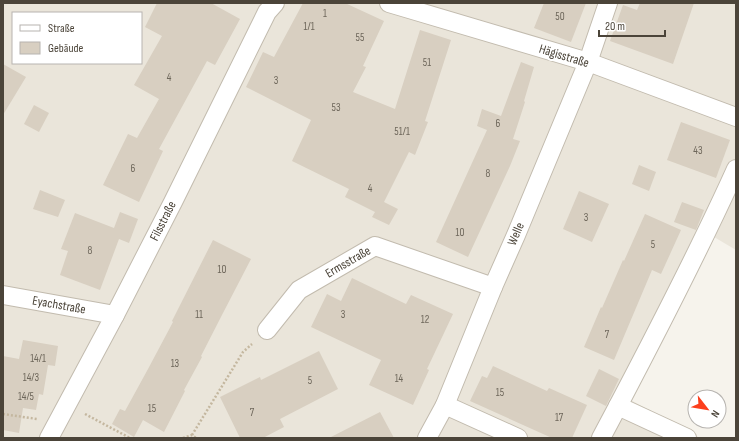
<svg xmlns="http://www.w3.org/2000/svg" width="739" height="441" font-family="'Sofia Sans Condensed',sans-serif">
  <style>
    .residential { fill: #eae5da; fill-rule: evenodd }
    .building { fill: #d8cfc1 }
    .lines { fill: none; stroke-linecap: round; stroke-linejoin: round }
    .minor-casing { stroke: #c2bbae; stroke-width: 20 }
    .path { stroke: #c4b79f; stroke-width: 2.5; stroke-dasharray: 2 2; stroke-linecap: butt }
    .minor { stroke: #fff; stroke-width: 18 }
    .labels { text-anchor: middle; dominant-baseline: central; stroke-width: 4; stroke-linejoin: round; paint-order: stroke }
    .number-label { font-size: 11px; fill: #6e675b }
    .street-label { font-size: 13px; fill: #4b4439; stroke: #fff }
  </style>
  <rect width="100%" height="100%" fill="#f6f3ec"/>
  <path class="residential" d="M3,3H736V250L709,234L627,398L700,438H3ZM13,13H141V63H13Z"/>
  <g class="building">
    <path d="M157,3H211L240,19L215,65L207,61L159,149L163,151L139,202L103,185L128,134L137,138L159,99L134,85L162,36L145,27Z"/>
    <path d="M303,3H345L384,21L363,66L366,67L353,92L395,109L420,30L451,40L425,121L428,122L415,155L409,152L384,202L398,209L389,225L372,217L375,212L345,197L349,189L292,161L311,120L246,87L263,52L274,57Z"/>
    <path d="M544,3H586L571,42L534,28Z"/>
    <path d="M640,3H694L673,64L610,41L623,5L637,10Z"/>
    <path d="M521,62L534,67L524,101L525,102L513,139L520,141L510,166L468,257L436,242L487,130L477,126L482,109L501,116Z"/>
    <path d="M3,64L26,77L3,115Z"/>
    <path d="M34,105L49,113L39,132L24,124Z"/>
    <path d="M681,122L730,140L716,178L667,160Z"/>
    <path d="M639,165L656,172L649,191L632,184Z"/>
    <path d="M40,190L65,200L58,217L33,209Z"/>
    <path d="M579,191L609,204L592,242L563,229Z"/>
    <path d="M682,202L704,210L696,230L674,222Z"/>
    <path d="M120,212L138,219L129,243L119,239L100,290L60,275L68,251L61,249L75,213L114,228Z"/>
    <path d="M645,214L681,230L661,274L652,270L614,360L584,347L601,307L602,308L623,260L624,261Z"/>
    <path d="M213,240L251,259L223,313L201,356L202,357L184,390L185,391L164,432L143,420L134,437L112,424L120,409L125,411L148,369L173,322L172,321Z"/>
    <path d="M352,278L406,304L411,295L453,314L427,369L429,370L413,405L369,385L381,360L311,327L327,294L341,301Z"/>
    <path d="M23,340L58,346L55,366L48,365L43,395L39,394L36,410L23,408L19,433L3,430V356L19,359Z"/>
    <path d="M319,351L338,389L280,419L284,427L263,438H240L220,397L260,377L261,380Z"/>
    <path d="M493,366L547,391L549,388L587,405L572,438H552L470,401L482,376L487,378Z"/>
    <path d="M599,369L619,379L606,406L586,396Z"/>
    <path d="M380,412L394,438H329Z"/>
  </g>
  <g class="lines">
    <defs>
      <g id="minor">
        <path d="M389,3L588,62L736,117"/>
        <path d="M3,295L115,315"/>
        <path d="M267,330L299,290L375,246L493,287"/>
        <path d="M445,405L518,438"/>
        <path d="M49,438L115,315L173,202L267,12L275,3"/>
        <path d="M427,438L445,405L493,287L516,235L588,62L608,3"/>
        <path d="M601,438L618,406"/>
        <path d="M687,438L618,406C659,328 700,249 736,169"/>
      </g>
    </defs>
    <use href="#minor" class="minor-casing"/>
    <g class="path">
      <path d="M3,414L37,419"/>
      <path d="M85,414L130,438"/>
      <path d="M192,435L243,352L252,344"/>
      <path d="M183,438L192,435L196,438"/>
    </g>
    <use href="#minor" class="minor"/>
  </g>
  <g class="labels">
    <g class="number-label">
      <text x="325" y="13">1</text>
      <text x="560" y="16">50</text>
      <text x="309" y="26">1/1</text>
      <text x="360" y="37">55</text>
      <text x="427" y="62">51</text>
      <text x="169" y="77">4</text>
      <text x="276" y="80">3</text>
      <text x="336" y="107">53</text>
      <text x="498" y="123">6</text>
      <text x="402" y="131">51/1</text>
      <text x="698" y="150">43</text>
      <text x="133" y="168">6</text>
      <text x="488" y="173">8</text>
      <text x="370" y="188">4</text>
      <text x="586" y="217">3</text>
      <text x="460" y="232">10</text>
      <text x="653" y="244">5</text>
      <text x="90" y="250">8</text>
      <text x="222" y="269">10</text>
      <text x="199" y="314">11</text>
      <text x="343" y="314">3</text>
      <text x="425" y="319">12</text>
      <text x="607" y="334">7</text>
      <text x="38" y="358">14/1</text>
      <text x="175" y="363">13</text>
      <text x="31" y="377">14/3</text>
      <text x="399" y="378">14</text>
      <text x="310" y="380">5</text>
      <text x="500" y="392">15</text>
      <text x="26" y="396">14/5</text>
      <text x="152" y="408">15</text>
      <text x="252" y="412">7</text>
      <text x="559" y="417">17</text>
    </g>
    <g class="street-label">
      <text transform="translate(564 56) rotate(17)">Hägisstraße</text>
      <text transform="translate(163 221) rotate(-63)">Filsstraße</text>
      <text transform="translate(516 234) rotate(-67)">Welle</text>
      <text transform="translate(348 262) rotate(-30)">Ermsstraße</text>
      <text transform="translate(59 305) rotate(10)">Eyachstraße</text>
    </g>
  </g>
  <rect width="739" height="441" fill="none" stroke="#4b4439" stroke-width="8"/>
  <rect x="12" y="12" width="130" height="52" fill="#ffffff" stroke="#b7b4b0"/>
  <rect x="20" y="25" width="20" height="6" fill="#ffffff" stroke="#b7b4b0"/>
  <text x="48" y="32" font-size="12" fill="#4b4439">Straße</text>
  <rect x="20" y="42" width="20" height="12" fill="#d8cfc1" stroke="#b7b4b0"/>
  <text x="48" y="52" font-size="12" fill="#4b4439">Gebäude</text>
  <g transform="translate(707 409) rotate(121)"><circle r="19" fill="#ffffff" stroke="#b7b4b0"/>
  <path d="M0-3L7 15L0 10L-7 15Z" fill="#fc3f1d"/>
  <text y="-6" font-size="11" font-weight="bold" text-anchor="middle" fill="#4b4439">N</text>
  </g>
  <path d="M599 30v6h66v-6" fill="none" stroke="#4b4439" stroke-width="2"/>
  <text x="605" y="30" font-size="12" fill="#4b4439" stroke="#ffffff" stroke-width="3" paint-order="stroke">20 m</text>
</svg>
